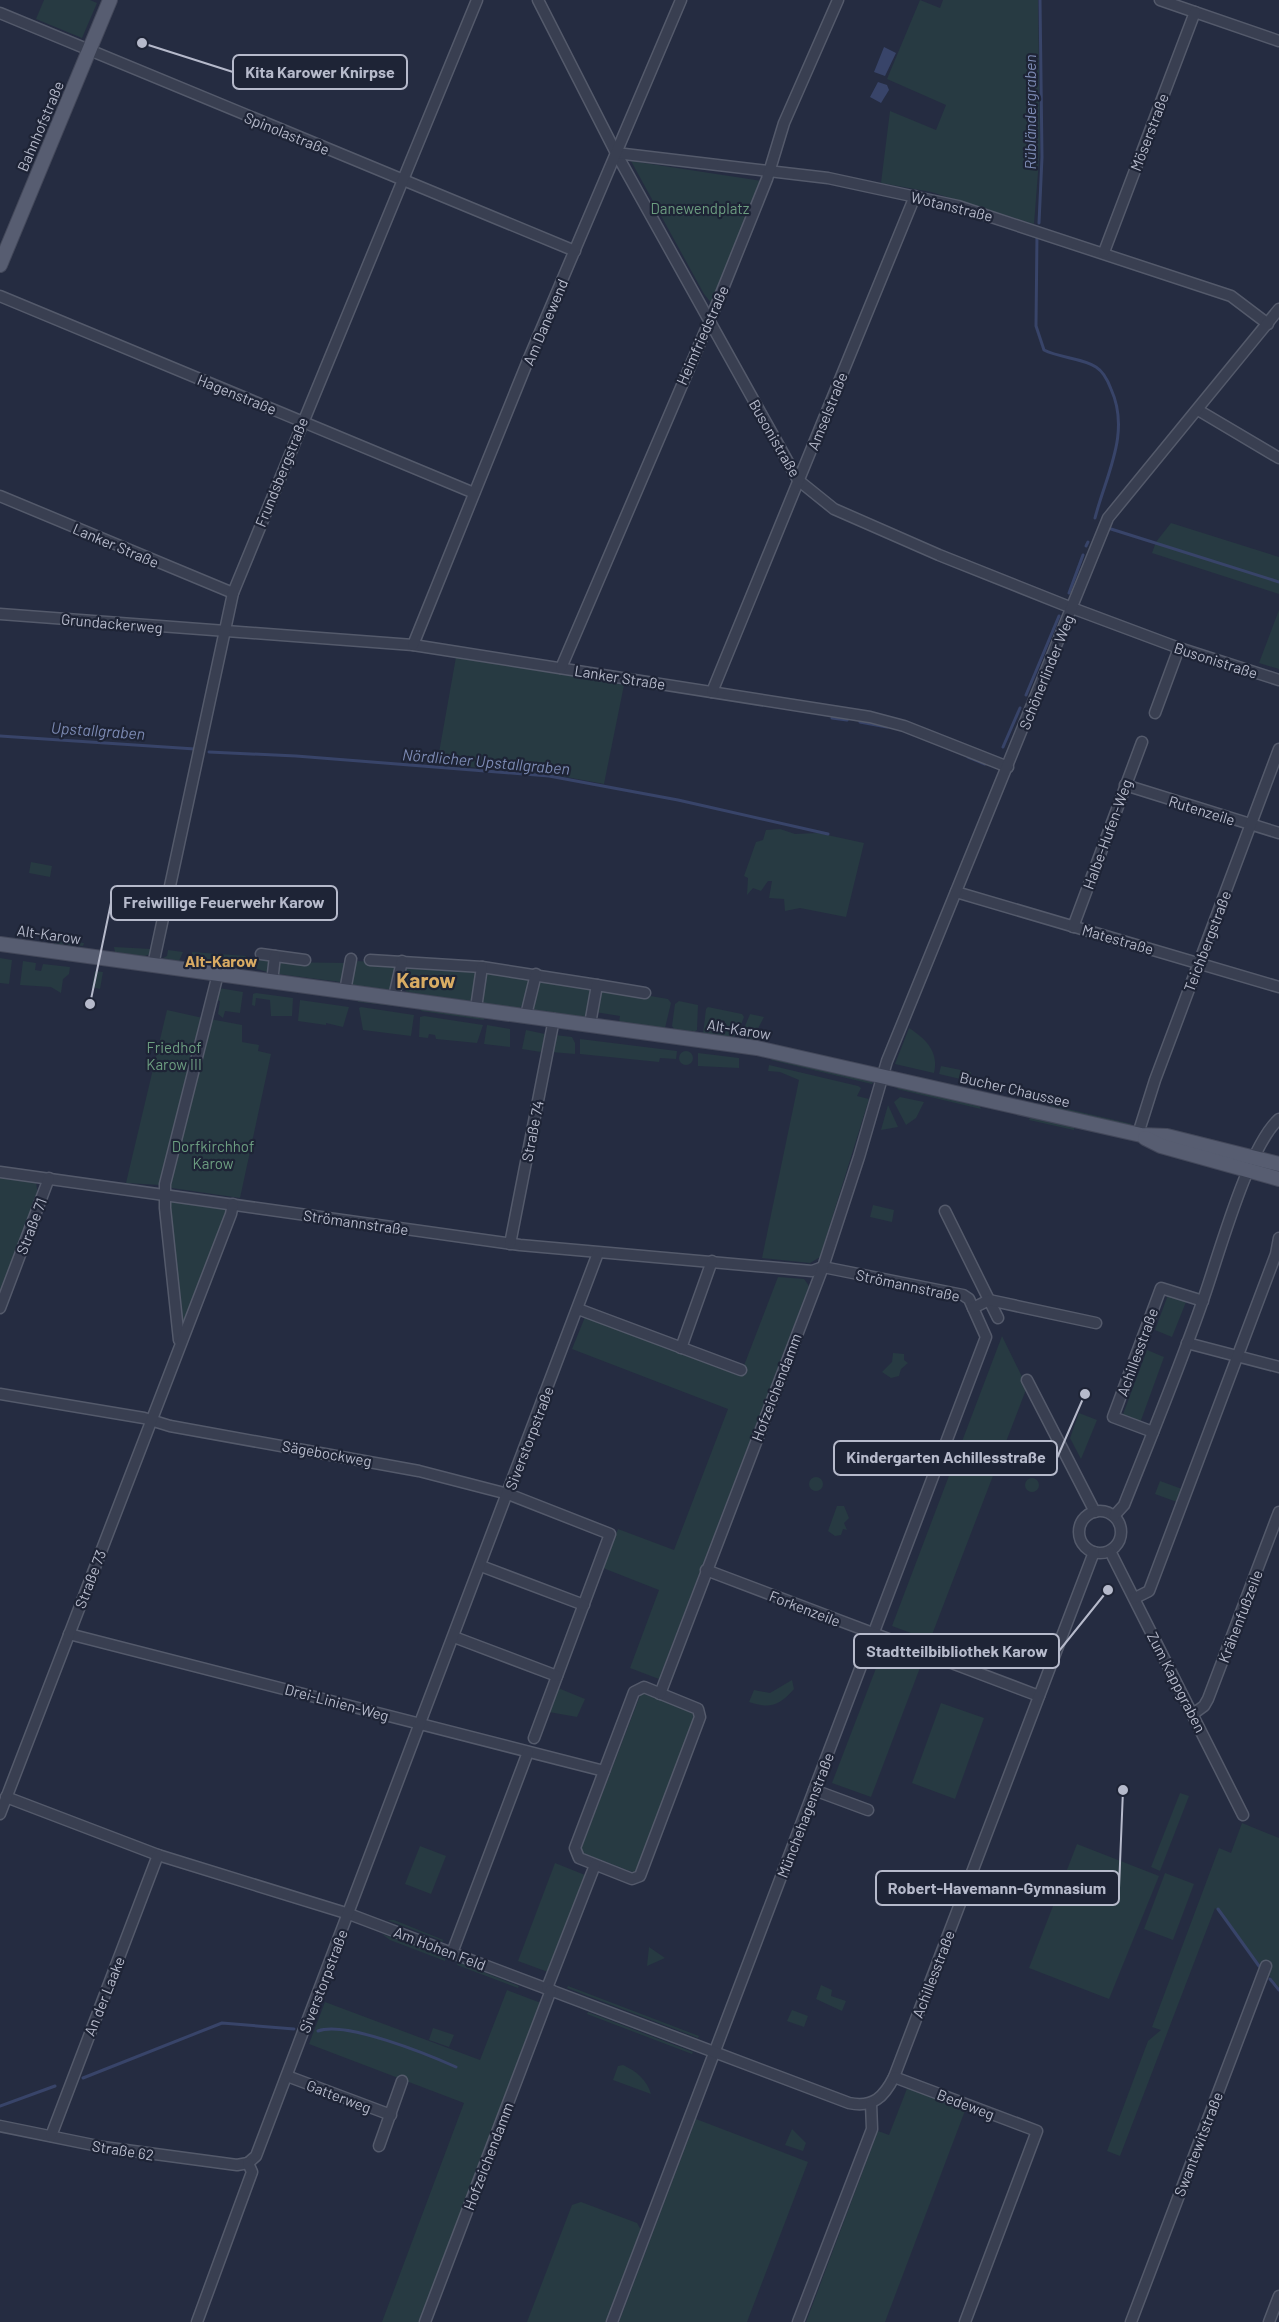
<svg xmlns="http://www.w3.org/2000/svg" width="1279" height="2322" font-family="Barlow,sans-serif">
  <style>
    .green { fill: #273a42 }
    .water { fill: #384469 }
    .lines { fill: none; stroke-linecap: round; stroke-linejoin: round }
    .stream { stroke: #384469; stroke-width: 3 }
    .minor-casing { stroke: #545a6b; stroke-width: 13 }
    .major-casing { stroke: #43485a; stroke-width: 16 }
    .minor { stroke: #393f51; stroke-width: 10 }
    .major { stroke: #575d71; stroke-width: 14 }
    .labels { text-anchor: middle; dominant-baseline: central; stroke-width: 4.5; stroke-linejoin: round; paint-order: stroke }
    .street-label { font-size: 15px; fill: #b6bacb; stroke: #1e2436 }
    .park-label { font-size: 15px; fill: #6c9d80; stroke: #1e2436 }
    .water-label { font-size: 16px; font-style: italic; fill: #7c8ab3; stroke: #1e2436 }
    .neighbourhood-label { font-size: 16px; font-weight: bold; fill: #d9ab63; stroke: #1e2436 }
    .district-label { font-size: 21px; font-weight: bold; fill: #d9ab63; stroke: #1e2436 }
    .leader { fill: none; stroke: #b6bacb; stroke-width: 2 }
    .callout-dot { fill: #b6bacb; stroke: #1e2436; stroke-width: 2 }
    .callout { fill: #1e2436; stroke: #b6bacb; stroke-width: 2 }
    .callout-label { font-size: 16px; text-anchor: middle; font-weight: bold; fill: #b6bacb }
  </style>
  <rect width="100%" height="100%" fill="#252c41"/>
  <g class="green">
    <path d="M44,0H90L97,3L82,38L36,19Z"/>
    <path d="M920,0L940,8L943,0H1038L1040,147L1034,224L931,192L881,183L890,111L936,130L946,105L887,79Z"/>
    <path d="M631,161L762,181L713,305L704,294Z"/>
    <path d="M1171,523L1279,557V594L1152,553L1156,542Z"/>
    <path d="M1279,610V669L1259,663Z"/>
    <path d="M456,657L624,685L604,784L550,774L437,764Z"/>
    <path d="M780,829L795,834L818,833L864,843L846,917L800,908L785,911L784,899L769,898L772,881H768L761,891L753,888L747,895L748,878L744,876L756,842L763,840L766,830Z"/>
    <path d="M31,862L52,866L50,877L29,873Z"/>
    <path d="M54,939L84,943L83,946L55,944Z"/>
    <path d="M114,947L151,949L150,954L145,956L115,952Z"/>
    <path d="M168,950L183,952L179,961L163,958L167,956Z"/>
    <path d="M192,952L246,956L247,959L240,969L192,962Z"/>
    <path d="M257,957L273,959L271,970L267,972L254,968V959Z"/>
    <path d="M0,958L12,960L9,984L0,983Z"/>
    <path d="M23,961L36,963L35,970L41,971L43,964L70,967L69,974L63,979L61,993L51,987L20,985Z"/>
    <path d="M358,961L395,964L398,968L393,985L388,990L353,985L350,980L353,964Z"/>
    <path d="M276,962L347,963L344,980L340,982L278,974L275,971Z"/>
    <path d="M410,965L476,969L478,974L474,999L470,1001L407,992L401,987L405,968Z"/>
    <path d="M95,971L103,972L100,989L92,987Z"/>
    <path d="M487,971L529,975L533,980L528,1001L519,1008L483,1003L480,999L484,973Z"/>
    <path d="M538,980L593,989L589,1014L585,1017L534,1010L532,1002Z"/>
    <path d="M219,988L243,992L240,1013L225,1011L223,1018L218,1014L220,1001L215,1000Z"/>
    <path d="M603,988L668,999L671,1003L665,1028L619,1022L620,1016L595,1012L599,990Z"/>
    <path d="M256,993L293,998L292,1016H271L270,1000L256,998L255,1006L252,1005L253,994Z"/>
    <path d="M358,999L413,1005L414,1008L358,1002Z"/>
    <path d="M300,1000L349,1007L343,1027L326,1023V1025L298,1021Z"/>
    <path d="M679,1001L698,1005L697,1030L694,1032L675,1030L672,1026L675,1004Z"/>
    <path d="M423,1006L482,1013L484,1020L421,1011Z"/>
    <path d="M361,1007L414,1015L411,1036L363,1030L359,1008Z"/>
    <path d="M708,1007L742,1014L744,1017L737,1035L732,1038L703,1034L706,1009Z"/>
    <path d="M167,1010L203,1018L160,1185L126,1183Z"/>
    <path d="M750,1014L764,1017L752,1040L741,1036Z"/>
    <path d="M424,1016L483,1025L477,1043L436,1039L435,1035L429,1034L428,1038L419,1037L420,1017Z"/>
    <path d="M210,1019L242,1025V1042L259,1045L258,1051L271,1054L240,1198L172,1188L169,1183Z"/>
    <path d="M487,1025L510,1029V1047L484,1044Z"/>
    <path d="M909,1028C926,1039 939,1052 934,1073L895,1064Z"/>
    <path d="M526,1030L545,1034L541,1052L522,1049Z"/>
    <path d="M555,1035L572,1037L575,1043V1054L551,1052Z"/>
    <path d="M580,1039L677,1051L676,1059L660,1058L659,1062L580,1054Z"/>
    <circle cx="686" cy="1058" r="7"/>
    <path d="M698,1053L739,1058V1068L698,1066Z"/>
    <path d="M775,1057L871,1079L873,1082L872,1084L771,1060Z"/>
    <path d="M769,1065L858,1086L861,1088L857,1096L869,1099L820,1257L810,1263L762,1258L799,1080L780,1072L768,1071Z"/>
    <path d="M941,1066L971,1072L969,1081L939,1074Z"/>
    <path d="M898,1085L939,1093V1097L947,1098L948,1096L977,1102L981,1109L897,1089Z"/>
    <path d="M900,1097L924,1102L916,1118L906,1125L894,1102Z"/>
    <path d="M888,1105L898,1127L881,1130Z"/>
    <path d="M1050,1105L1132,1124L1127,1126L1050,1109Z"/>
    <path d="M1031,1114L1075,1124L1074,1130L1029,1120Z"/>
    <path d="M0,1175L36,1182L38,1196L0,1294Z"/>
    <path d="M171,1201L224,1207L227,1215L183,1326L169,1203Z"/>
    <path d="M873,1205L894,1210L892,1222L870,1217Z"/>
    <path d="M778,1277L804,1279L809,1286L659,1679L630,1668L659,1590L603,1568L618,1529L674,1550L728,1409L572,1349L585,1317L740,1376Z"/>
    <path d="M1168,1295L1186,1302L1172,1337L1155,1330Z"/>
    <path d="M1002,1336L1027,1387L930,1640L892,1626Z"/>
    <path d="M1147,1350L1164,1357L1140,1423L1122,1417Z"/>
    <path d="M893,1353L904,1354V1360L908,1363L901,1369L899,1376L891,1378L882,1372L892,1362Z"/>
    <path d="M1079,1413L1097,1420L1081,1459L1070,1438Z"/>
    <circle cx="816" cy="1484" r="7"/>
    <circle cx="1032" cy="1485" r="7"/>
    <path d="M1160,1481L1182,1489L1177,1502L1155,1494Z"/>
    <path d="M837,1506H844L849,1518L844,1523L847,1530L843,1529L841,1535L835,1536L828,1531Z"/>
    <path d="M883,1650L921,1665L871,1797L832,1783Z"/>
    <path d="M792,1680L794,1689C779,1706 770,1709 749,1702L754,1690L770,1693Z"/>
    <path d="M558,1688L585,1699L577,1717L549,1712Z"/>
    <path d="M641,1693L696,1713L635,1873L580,1852Z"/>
    <path d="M941,1703L984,1718L955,1799L912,1783Z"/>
    <path d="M1180,1793L1189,1796L1160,1871L1151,1867Z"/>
    <path d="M1242,1823L1279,1838V1988L1215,1908L1120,2156L1107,2151L1148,2041L1161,2030L1152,2027L1219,1848L1231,1853Z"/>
    <path d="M1077,1844L1159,1876L1109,1999L1029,1968Z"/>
    <path d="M420,1846L446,1856L431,1894L405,1884Z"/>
    <path d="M555,1863L585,1875L548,1972L518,1961Z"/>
    <path d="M1165,1873L1194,1884L1173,1940L1144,1929Z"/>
    <path d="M387,1920H394L451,1943L443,1940L442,1943L440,1940Z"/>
    <path d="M382,1934L446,1955L445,1961L390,1940Z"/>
    <path d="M649,1947L665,1958L647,1966Z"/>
    <path d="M458,1962L519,1986L518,1988L457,1965Z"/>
    <path d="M821,1985L832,1990L831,1996L846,2001L842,2011L816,1999Z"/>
    <path d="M568,1986L699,2036L698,2038L567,1988Z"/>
    <path d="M507,1990L541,2003L420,2322H382L464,2103L309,2044L325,2002L480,2060Z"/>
    <path d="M792,2010L808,2016L804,2027L787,2021Z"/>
    <path d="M588,2012L693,2052L692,2054L587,2014Z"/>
    <path d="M433,2028L454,2035L449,2047L429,2040Z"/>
    <path d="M623,2065C636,2071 647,2080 651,2094L613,2080L618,2066Z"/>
    <path d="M908,2086L966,2108L885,2322H806L878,2131L889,2135Z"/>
    <path d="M696,2119L808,2162L747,2322H619Z"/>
    <path d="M792,2129L806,2143L803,2151L785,2145Z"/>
    <path d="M581,2202L637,2223L642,2232L608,2322H527L572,2205Z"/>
  </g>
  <g class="water">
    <path d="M884,47L896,53L885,76L874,72Z"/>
    <path d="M878,82L887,85L889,90L881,103L870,97Z"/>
  </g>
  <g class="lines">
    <g class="stream">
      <path d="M1039,223L1042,157L1040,0"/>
      <path d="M1037,234L1036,326L1044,350C1059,358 1083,358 1096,367C1104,372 1108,381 1111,389C1131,433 1106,475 1095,518"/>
      <path d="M1111,529L1279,582"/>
      <path d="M1086,546L1088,542"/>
      <path d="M1069,593L1083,555"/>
      <path d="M1026,695L1059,616"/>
      <path d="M832,718L847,720"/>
      <path d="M860,722L887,727"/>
      <path d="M0,736L195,749"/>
      <path d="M1003,747L1020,708"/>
      <path d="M209,752L296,756L549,776L678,800L828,834"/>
      <path d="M968,757L985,764"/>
      <path d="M1218,1909L1259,1966"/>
      <path d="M1270,1979L1279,1990"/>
      <path d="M318,2031C346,2021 427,2054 456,2067"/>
      <path d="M83,2078L222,2023L294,2029"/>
      <path d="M0,2106L55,2086"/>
    </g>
    <defs>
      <g id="minor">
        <path d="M538,0L616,153L798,480L834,509L939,555L1072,608L1179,648L1279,680"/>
        <path d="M1160,0L1279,41"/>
        <path d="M0,13L575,251"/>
        <path d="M616,153L828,178L958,206L1231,296L1268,324"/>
        <path d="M1104,252L1195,12"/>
        <path d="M0,296L474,493"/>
        <path d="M1198,410L1279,458"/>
        <path d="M0,496L233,593"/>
        <path d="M0,614L413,645L870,717L904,726L1008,767"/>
        <path d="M413,645L529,358L681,0"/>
        <path d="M561,668L718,301L767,179L784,123L838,0"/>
        <path d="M712,692L915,196"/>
        <path d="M1155,713L1179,648"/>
        <path d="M1125,785L1279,833"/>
        <path d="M956,892L1279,987"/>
        <path d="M1073,927L1142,742"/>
        <path d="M261,954L305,960"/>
        <path d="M370,960L482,967L597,985"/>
        <path d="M153,965L233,593L477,0"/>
        <path d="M272,982L275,956"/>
        <path d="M345,991L351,959"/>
        <path d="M394,997L402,961"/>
        <path d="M476,1008L482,967"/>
        <path d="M526,1015L536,974"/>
        <path d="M590,1024L597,985L645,993"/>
        <path d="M1138,1134L1155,1080L1279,749"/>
        <path d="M0,1172L520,1245L812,1271L823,1267L963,1295L969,1299L986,1337L612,2322"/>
        <path d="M945,1211L998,1318"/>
        <path d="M510,1244L554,1019"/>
        <path d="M0,1308L49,1178"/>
        <path d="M973,1308L989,1300L1096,1323"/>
        <path d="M578,1309L741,1370"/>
        <path d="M179,1340L165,1208V1184L218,974"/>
        <path d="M1187,1343L1279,1367"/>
        <path d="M681,1348L712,1261"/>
        <path d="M1027,1380L1095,1512"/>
        <path d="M0,1394L144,1418L170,1426L419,1471L508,1494L610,1534L534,1738"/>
        <path d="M1153,1432L1113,1417L1161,1288L1203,1301"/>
        <circle cx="1100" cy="1532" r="21"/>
        <path d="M1114,1516L1124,1505C1151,1437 1179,1369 1203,1300C1218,1258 1248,1146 1279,1119"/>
        <path d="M1110,1551L1243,1815"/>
        <path d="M481,1566L584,1605"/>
        <path d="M706,1570L1039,1696"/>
        <path d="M1135,1598L1149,1591L1276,1254L1279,1238"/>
        <path d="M69,1634L604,1771"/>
        <path d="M454,1637L557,1676"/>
        <path d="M644,1687L698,1709L700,1717L640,1876L632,1879L579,1858L575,1848L634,1692Z"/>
        <path d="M660,1694L823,1267L859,1157L887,1061L1108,518L1279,309"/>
        <path d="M1193,1714L1204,1706L1208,1699L1279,1512"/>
        <path d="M814,1790L868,1810"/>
        <path d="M6,1797L158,1855L349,1914L849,2103C873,2108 884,2097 894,2077L1094,1552"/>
        <path d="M0,1814L231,1214L233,1204"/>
        <path d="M452,1953L528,1752"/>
        <path d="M547,1988L595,1865"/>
        <path d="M287,2076L391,2115"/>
        <path d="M894,2077L1037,2131L965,2322"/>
        <path d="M0,2126L103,2147L237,2165L248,2163"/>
        <path d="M51,2136L158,1855"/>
        <path d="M379,2146L402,2081"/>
        <path d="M248,2163L256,2156L598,1253"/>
        <path d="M197,2322L252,2172L248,2163"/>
        <path d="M425,2322L551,1990"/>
        <path d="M798,2322L872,2129L871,2103"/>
        <path d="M1131,2322L1266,1966"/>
        <path d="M1269,2322L1279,2296"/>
      </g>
      <g id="major">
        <path d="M0,265L110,0"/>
        <path d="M0,944L757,1048L1141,1135L1167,1136L1279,1164"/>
        <path d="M1145,1138L1161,1146L1279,1179"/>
      </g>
    </defs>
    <use href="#minor" class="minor-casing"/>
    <use href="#major" class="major-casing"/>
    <use href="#minor" class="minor"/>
    <use href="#major" class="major"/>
  </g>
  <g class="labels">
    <g class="street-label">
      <text transform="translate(40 126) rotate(-67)">Bahnhofstraße</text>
      <text transform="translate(1149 132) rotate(-69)">Möserstraße</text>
      <text transform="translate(287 133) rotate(22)">Spinolastraße</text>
      <text transform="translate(952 206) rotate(14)">Wotanstraße</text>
      <text transform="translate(545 322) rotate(-67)">Am Danewend</text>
      <text transform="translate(702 335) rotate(-66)">Heimfriedstraße</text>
      <text transform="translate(237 394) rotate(22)">Hagenstraße</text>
      <text transform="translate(827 411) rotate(-68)">Amselstraße</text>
      <text transform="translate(775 438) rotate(60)">Busonistraße</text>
      <text transform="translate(281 472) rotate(-68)">Frundsbergstraße</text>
      <text transform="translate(116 545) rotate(23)">Lanker Straße</text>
      <text transform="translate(112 623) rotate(5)">Grundackerweg</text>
      <text transform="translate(1216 660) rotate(18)">Busonistraße</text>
      <text transform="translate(1046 672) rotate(-68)">Schönerlinder Weg</text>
      <text transform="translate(620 677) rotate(9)">Lanker Straße</text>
      <text transform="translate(1202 810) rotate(17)">Rutenzeile</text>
      <text transform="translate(1107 834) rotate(-70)">Halbe-Hufen-Weg</text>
      <text transform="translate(49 934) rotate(8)">Alt-Karow</text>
      <text transform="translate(1118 939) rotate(16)">Matestraße</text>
      <text transform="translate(1207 941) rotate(-69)">Teichbergstraße</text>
      <text transform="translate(739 1029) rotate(9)">Alt-Karow</text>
      <text transform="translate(1015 1089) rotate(13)">Bucher Chaussee</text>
      <text transform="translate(532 1131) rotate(-79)">Straße 74</text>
      <text transform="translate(356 1222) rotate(8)">Strömannstraße</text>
      <text transform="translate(31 1226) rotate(-69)">Straße 71</text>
      <text transform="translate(908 1285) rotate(12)">Strömannstraße</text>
      <text transform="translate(1137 1352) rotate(-70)">Achillesstraße</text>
      <text transform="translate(776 1387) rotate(-69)">Hofzeichendamm</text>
      <text transform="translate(529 1438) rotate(-69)">Siverstorpstraße</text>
      <text transform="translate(327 1453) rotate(10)">Sägebockweg</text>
      <text transform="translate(90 1579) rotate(-69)">Straße 73</text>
      <text transform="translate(805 1608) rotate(21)">Forkenzeile</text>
      <text transform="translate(1240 1616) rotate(-69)">Krähenfußzeile</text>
      <text transform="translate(1177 1682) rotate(63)">Zum Kappgraben</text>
      <text transform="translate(337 1702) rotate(15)">Drei-Linien-Weg</text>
      <text transform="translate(805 1815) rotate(-69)">Münchehagenstraße</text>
      <text transform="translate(440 1948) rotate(21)">Am Hohen Feld</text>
      <text transform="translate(933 1974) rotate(-69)">Achillesstraße</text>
      <text transform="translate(323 1981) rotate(-69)">Siverstorpstraße</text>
      <text transform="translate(104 1996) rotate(-68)">An der Laake</text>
      <text transform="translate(339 2096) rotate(21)">Gatterweg</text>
      <text transform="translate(966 2104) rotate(21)">Bedeweg</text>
      <text transform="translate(1198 2144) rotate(-69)">Swantewitstraße</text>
      <text transform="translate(123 2150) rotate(9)">Straße 62</text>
      <text transform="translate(488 2156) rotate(-69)">Hofzeichendamm</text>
    </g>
    <g class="park-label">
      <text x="700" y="208">Danewendplatz</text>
      <text x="174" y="1047">Friedhof<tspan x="174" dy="17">Karow III</tspan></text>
      <text x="213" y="1146">Dorfkirchhof<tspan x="213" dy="17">Karow</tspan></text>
    </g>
    <g class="water-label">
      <text transform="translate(1029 112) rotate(-90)">Rübländergraben</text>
      <text transform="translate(98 730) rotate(4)">Upstallgraben</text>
      <text transform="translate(486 761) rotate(5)">Nördlicher Upstallgraben</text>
    </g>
    <g class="neighbourhood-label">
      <text x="221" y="960">Alt-Karow</text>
    </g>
    <g class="district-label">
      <text x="426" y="979">Karow</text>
    </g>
  </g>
  <path class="leader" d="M142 43L233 72M90 1004L111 903M1085 1394L1057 1458M1108 1590L1059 1651M1123 1790L1119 1888"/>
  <g class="callout-dot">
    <circle cx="142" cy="43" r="6"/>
    <circle cx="90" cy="1004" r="6"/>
    <circle cx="1085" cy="1394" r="6"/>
    <circle cx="1108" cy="1590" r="6"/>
    <circle cx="1123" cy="1790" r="6"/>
  </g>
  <g class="callout">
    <rect x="233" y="55" width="174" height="34" rx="6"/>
    <rect x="111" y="886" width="226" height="34" rx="6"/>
    <rect x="834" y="1441" width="223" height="34" rx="6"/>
    <rect x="854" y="1634" width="205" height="34" rx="6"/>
    <rect x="876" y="1871" width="243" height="34" rx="6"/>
  </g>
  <g class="callout-label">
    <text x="320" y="78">Kita Karower Knirpse</text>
    <text x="224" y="908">Freiwillige Feuerwehr Karow</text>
    <text x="946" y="1463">Kindergarten Achillesstraße</text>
    <text x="957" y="1657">Stadtteilbibliothek Karow</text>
    <text x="997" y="1894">Robert-Havemann-Gymnasium</text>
  </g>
</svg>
